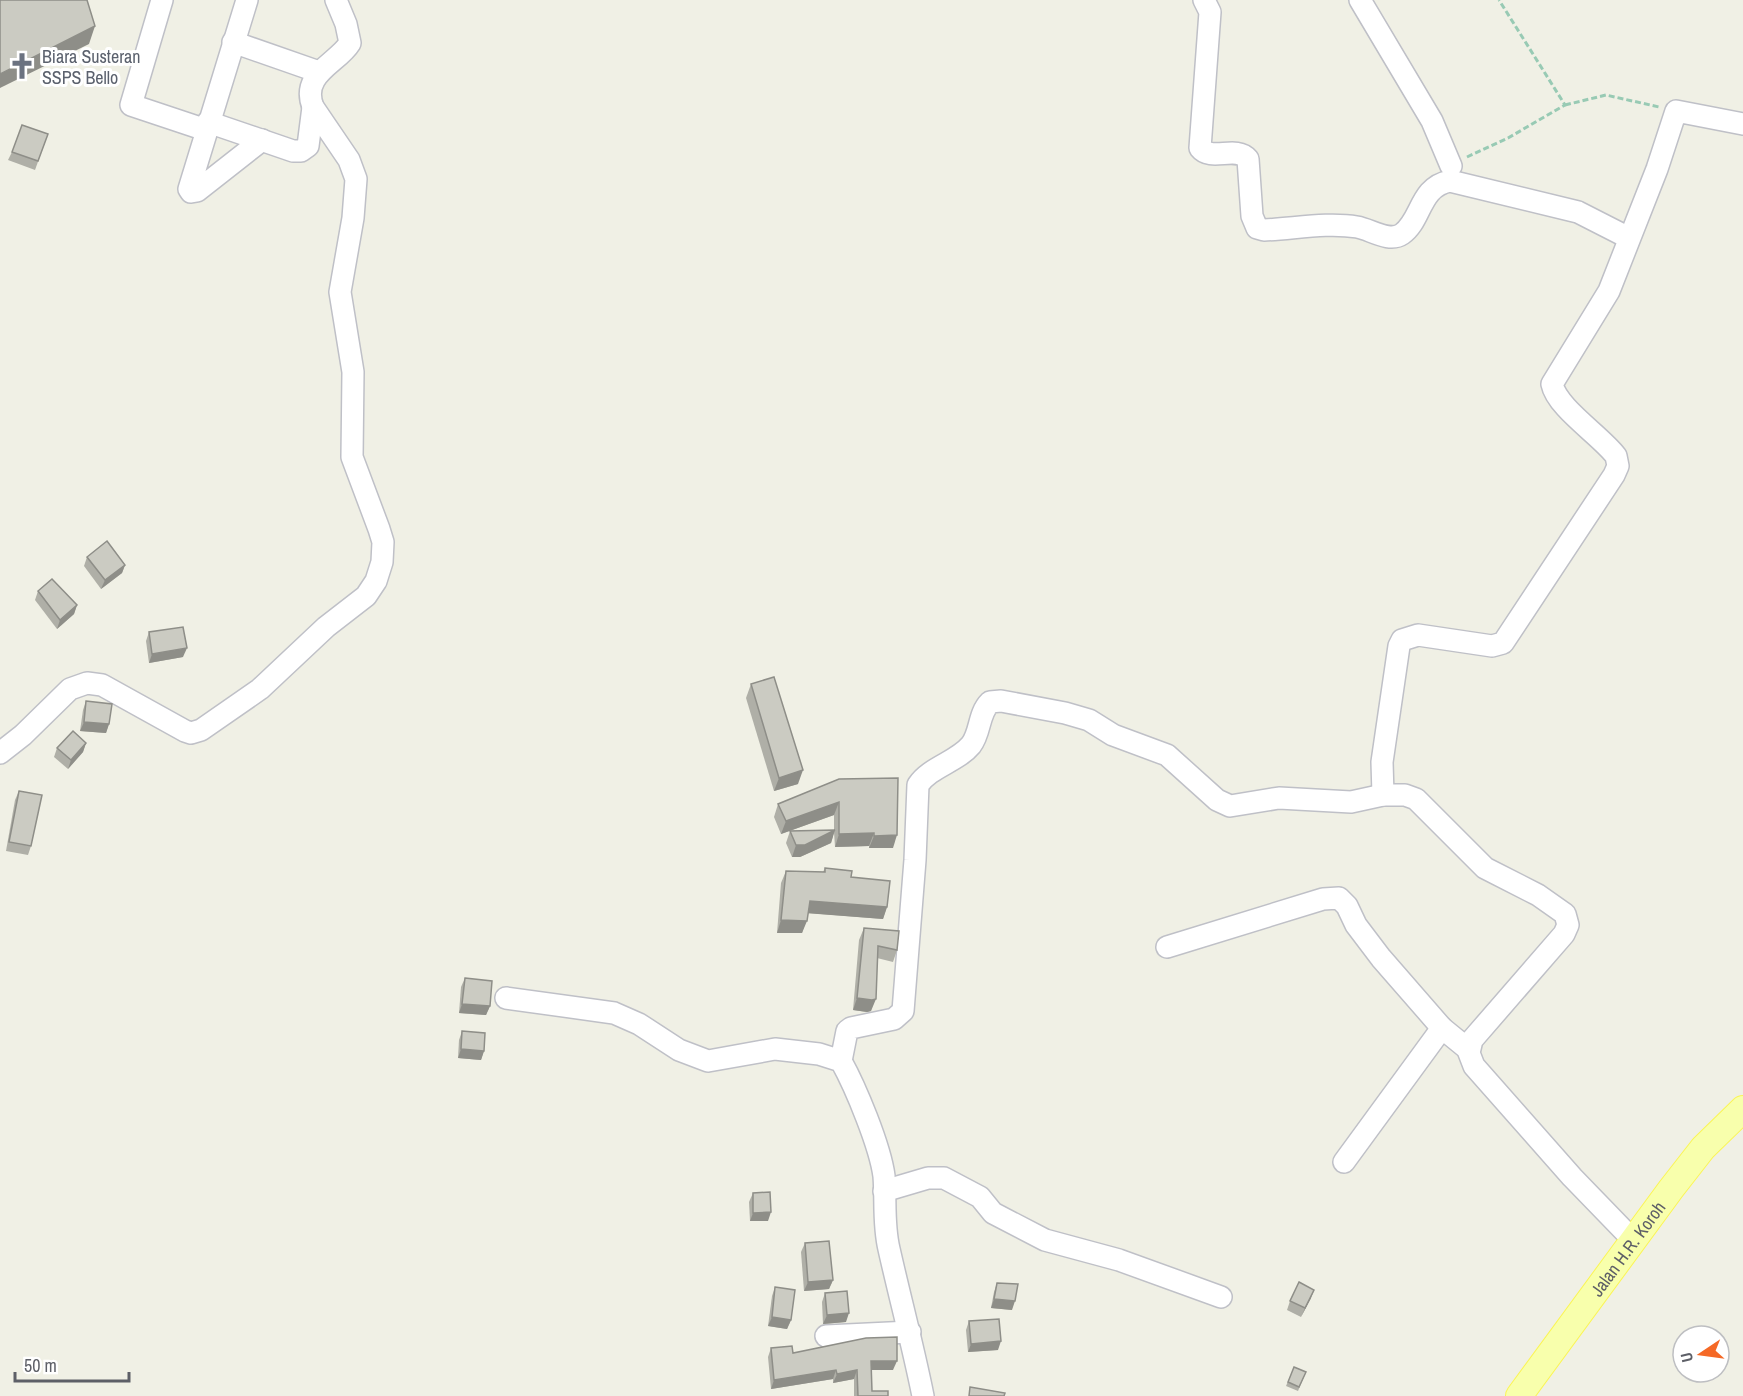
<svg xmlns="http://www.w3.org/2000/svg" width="1743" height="1396" font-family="'Archivo Narrow',sans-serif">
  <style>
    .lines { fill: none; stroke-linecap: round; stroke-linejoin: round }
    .minor-casing { stroke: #bfc0c7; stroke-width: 24 }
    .major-casing { stroke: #fbf554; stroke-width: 28 }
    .path { stroke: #98cab4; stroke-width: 3; stroke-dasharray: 6 3; stroke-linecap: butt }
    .minor { stroke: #fff; stroke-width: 21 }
    .major { stroke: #f8ffac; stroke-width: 26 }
    .wall { fill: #afafa7 }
    .shaded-wall { fill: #8e8e88 }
    .building { fill: #cbcbc2; stroke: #8e8e88; stroke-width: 1.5 }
    .labels { text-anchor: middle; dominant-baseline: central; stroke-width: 6; stroke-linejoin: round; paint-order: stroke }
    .worship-label { font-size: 18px; fill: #5b616d; stroke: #fff; text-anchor: start }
    .street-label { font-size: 18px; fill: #5d5f67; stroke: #fff }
  </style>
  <rect width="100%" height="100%" fill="#f0f0e5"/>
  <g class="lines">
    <defs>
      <g id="minor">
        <path d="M162,0L131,105L206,130"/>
        <path d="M247,0L189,189L191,192L197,191L262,140"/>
        <path d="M1204,0L1210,12L1200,148C1211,162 1236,145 1248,159L1252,216L1257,228L1264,230C1293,229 1327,222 1357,227C1370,229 1389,243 1402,234C1422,220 1419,187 1450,181L1578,212L1629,238"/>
        <path d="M1360,0L1432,121L1451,166"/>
        <path d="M233,42L319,72"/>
        <path d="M208,122L293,151H301L308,146L313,107"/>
        <path d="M0,753L23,735L70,689L87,683L102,685L185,731L191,733L201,730L260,689L326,627L366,596L376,581L382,562L383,542L379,529L352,457L353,372L340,292L353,218L356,179L349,160L313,107C300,74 338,63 350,43L346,24L336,0"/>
        <path d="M1167,947L1323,899L1339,898L1347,906L1356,925L1381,958L1442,1028L1469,1050"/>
        <path d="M506,998L614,1013L639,1024L679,1050L708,1061L775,1049L819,1054L841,1061C856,1088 880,1146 884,1176C886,1201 883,1224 889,1249C900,1298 913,1346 923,1396"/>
        <path d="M841,1061L847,1031L851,1028L894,1019L903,1011L915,860L918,785C930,767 957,762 971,745C981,732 978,714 990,702L1001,701L1065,713L1089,720L1113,735L1167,755L1217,800L1230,806L1279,798L1351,802L1383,795"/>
        <path d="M1344,1162L1442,1028"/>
        <path d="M884,1191L928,1178H944L980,1197L993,1213L1045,1240L1119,1260L1221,1297"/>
        <path d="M1634,1241L1572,1177L1474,1066L1469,1053L1472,1040L1564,934L1568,925L1565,914L1538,895L1485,868L1416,799L1405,795H1383L1382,762L1399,646L1402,640L1418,635L1492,646L1503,643L1614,475L1618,466L1616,456C1600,435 1557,408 1552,384L1609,291L1657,169L1676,111L1743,124"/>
        <path d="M826,1336L910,1332"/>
      </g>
      <g id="major">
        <path id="s1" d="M1519,1396L1671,1189L1703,1148L1743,1109"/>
      </g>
    </defs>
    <use href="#minor" class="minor-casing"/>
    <use href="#major" class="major-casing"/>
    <g class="path">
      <path d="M1565,105L1606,95L1659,107"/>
      <path d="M1467,157L1508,138L1565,105L1499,0"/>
    </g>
    <use href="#minor" class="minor"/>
    <use href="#major" class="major"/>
  </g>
  <g class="wall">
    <path d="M48,134L35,170L8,160L12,152Z"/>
    <path d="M87,557L125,565L122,573L101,589L84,566Z"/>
    <path d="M38,591L77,605L74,614L57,629L35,600Z"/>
    <path d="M149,632L183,657L149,663L146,641Z"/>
    <path d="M751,684L798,784L774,791L746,698Z"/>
    <path d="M86,701L109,724L106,733L80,731L83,710Z"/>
    <path d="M86,743L83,752L68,769L54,757L57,748Z"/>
    <path d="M839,779L893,848H869V846L835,847L834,832L831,843L800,857H792L786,843L790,831L834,830V815L781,834L774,817L778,804Z"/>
    <path d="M19,791L31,846L28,855L6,851L15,800Z"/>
    <path d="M825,868L851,877L887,907L883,919L808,913L802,933H777L781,883L786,871L823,872Z"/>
    <path d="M864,928L897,950L893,962L877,958L871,1011L867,1012L853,1010L859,940Z"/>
    <path d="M465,978L490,1006L486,1015L459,1013L461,987Z"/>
    <path d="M462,1031L484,1051L481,1060L458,1058L459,1040Z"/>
    <path d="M753,1193L768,1221H750L749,1202Z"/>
    <path d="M805,1243L833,1280L829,1289L804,1291L801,1252Z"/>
    <path d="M997,1283L1012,1310L991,1308L994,1292Z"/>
    <path d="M775,1287L791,1320L787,1329L768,1326L772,1296Z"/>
    <path d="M825,1293L846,1322L823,1324L822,1302Z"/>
    <path d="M1311,1298L1301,1317L1287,1310L1290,1301Z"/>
    <path d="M969,1321L998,1350L968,1352L966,1330Z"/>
    <path d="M771,1348L793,1353L893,1370H871L872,1391L888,1396H854V1379L833,1383V1379L771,1389L768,1357Z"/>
    <path d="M1294,1367L1306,1372L1298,1391L1286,1386Z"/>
  </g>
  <g class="shaded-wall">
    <path d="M95,26L89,44L0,88V74Z"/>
    <path d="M125,565L122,573L101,589L105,580Z"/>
    <path d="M77,605L74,614L57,629L60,620Z"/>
    <path d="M187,648L183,657L149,663L152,654Z"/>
    <path d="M84,722L109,724L106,733L80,731Z"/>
    <path d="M86,743L83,752L68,769L71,760Z"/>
    <path d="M803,770L798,784L774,791L779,778Z"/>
    <path d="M839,802L834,815L781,834L786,821Z"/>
    <path d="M835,830L831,843L800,857H792L796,845Z"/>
    <path d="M874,833L869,846L835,847L839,834Z"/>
    <path d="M897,835L893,848H869L874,836Z"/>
    <path d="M810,901L887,907L883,919L805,913Z"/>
    <path d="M781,920L807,921L802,933H777Z"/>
    <path d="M857,998L876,999L871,1011L867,1012L853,1010Z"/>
    <path d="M462,1004L490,1006L486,1015L459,1013Z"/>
    <path d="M461,1049L484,1051L481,1060L458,1058Z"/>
    <path d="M771,1212L768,1221H750L753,1213Z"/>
    <path d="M833,1280L829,1289L804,1291L808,1282Z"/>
    <path d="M1314,1290L1311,1298L1301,1317L1305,1308Z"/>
    <path d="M994,1299L1015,1301L1012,1310L991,1308Z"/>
    <path d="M849,1313L846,1322L823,1324L827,1315Z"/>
    <path d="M772,1317L791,1320L787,1329L768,1326Z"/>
    <path d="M1001,1341L998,1350L968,1352L971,1344Z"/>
    <path d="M871,1361H897L893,1370H868Z"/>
    <path d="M836,1370L833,1379L771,1389L774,1380Z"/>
    <path d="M857,1370L854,1379L833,1383L837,1374Z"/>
  </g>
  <g class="building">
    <path d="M0,0H87L95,26L0,74Z"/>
    <path d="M22,125L48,134L38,161L12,152Z"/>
    <path d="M107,541L125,565L105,580L87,557Z"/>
    <path d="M52,579L77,605L60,620L38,591Z"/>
    <path d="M183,627L187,648L152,654L149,632Z"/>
    <path d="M774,677L803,770L779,778L751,684Z"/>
    <path d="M86,701L112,704L109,724L84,722Z"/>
    <path d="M73,731L86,743L71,760L57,748Z"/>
    <path d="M898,778L897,835L874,836V833L839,834V802L786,821L778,804L839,779Z"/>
    <path d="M19,791L42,795L31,846L9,842Z"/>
    <path d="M835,830L805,845H796L790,831Z"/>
    <path d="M825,868L852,871L851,877L890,881L887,907L810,901L807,921L781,920L786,871L825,872Z"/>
    <path d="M864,928L899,931L897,950L878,946L876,999L872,1000L857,998Z"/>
    <path d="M465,978L492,981L490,1006L462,1004Z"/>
    <path d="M462,1031L485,1033L484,1051L461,1049Z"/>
    <path d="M770,1192L771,1212L753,1213V1193Z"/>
    <path d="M829,1241L833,1280L808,1282L805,1243Z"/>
    <path d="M1299,1282L1314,1290L1305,1308L1290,1301Z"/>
    <path d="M997,1283L1018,1284L1015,1301L994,1299Z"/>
    <path d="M775,1287L795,1290L791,1320L772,1317Z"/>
    <path d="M847,1291L849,1313L827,1315L825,1293Z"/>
    <path d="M999,1319L1001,1341L971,1344L969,1321Z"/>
    <path d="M897,1337V1361H871L872,1391H888V1396H858L857,1370L837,1374L836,1370L774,1380L771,1348L792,1346L793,1353L866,1338Z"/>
    <path d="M1294,1367L1306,1372L1299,1387L1288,1382Z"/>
    <path d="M970,1387L1005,1393L1004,1396H969Z"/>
  </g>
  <defs>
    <symbol id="church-bare" viewBox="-9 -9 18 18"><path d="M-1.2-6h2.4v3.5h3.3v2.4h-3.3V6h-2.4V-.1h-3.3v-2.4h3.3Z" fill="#6b7280" stroke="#fff" stroke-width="2.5" paint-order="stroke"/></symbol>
  </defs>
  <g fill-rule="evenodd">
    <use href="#church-bare" x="3" y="47" width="38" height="38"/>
  </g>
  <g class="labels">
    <g class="worship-label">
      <text x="42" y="56">Biara Susteran<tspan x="42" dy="21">SSPS Bello</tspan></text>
    </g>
    <g class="street-label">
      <text stroke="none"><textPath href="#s1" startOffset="183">Jalan H.R. Koroh</textPath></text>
    </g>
  </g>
  <g transform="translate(1701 1354) rotate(257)"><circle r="28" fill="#ffffff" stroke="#bebfc2" stroke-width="1.5"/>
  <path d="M0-4.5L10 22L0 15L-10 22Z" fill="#f56926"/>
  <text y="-9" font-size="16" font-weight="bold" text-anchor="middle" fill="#5d5f67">U</text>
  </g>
  <path d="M15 1372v9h114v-9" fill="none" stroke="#5d5f67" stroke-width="3"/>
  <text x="24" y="1372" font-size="18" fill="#5d5f67" stroke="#ffffff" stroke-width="4.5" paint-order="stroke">50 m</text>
</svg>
